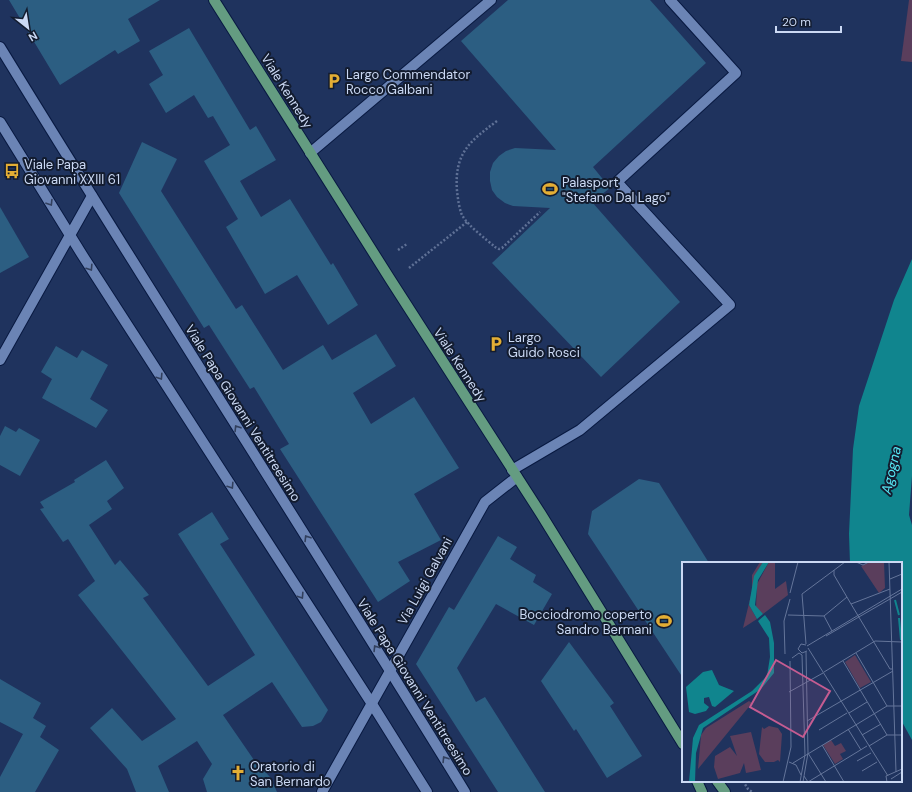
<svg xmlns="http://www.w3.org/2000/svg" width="912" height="792" font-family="'DM Sans',sans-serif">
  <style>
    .green { fill: #5a3e5c }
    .water { fill: #10858e }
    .building { fill: #2c5e82 }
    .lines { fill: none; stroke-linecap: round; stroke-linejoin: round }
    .minor-casing { stroke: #081941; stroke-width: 12 }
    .major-casing { stroke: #081941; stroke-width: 12 }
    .path { stroke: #5f7196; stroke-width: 2.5; stroke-dasharray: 2 2; stroke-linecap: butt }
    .minor { stroke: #6b84b5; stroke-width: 10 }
    .major { stroke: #649c81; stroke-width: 10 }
    .oneway { stroke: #32405e }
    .labels { text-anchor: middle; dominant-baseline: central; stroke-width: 4; stroke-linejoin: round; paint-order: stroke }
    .poi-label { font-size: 13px; fill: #cbd9f4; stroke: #131c2f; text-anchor: start }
    .street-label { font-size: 13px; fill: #cbd9f4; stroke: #131c2f }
    .water-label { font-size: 14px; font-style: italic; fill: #56e7f4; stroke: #131c2f }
    .inset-river { fill: none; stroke: #10858e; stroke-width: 2 }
    .inset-road { fill: none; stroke: #64759a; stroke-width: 1 }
    .view { fill: #c55c91; fill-opacity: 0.15; stroke: #c55c91; stroke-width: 2 }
    .inset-edge { fill: none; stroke: #cbd9f4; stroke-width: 2 }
  </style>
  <rect width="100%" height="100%" fill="#1f335e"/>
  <path class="green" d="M909,0H912V62L901,61Z"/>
  <path class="water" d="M912,259V476L909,515L912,525V740L901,720V563H850L849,534L853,449L859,406L894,300Z"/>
  <g class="building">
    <path d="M9,0H160L128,19L140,41L118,54L115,50L60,85Z"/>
    <path d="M508,0H650L706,63L593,167L610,188L592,202L680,302L601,377L492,263L550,208L513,206L505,203L497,197L492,190L490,181V172L493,163L499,156L506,151L515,148L556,150L461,41Z"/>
    <path d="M189,28L250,130L256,126L276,160L240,181L261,217L290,199L331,265L333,263L358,305L328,325L297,275L265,294L226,227L238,219L204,161L230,145L213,116L208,118L194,95L166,113L149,84L163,75L149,51Z"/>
    <path d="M142,142L177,159L161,191L236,309L242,305L283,370L323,345L332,360L376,334L396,366L353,393L371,424L414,397L459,468L414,494L441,540L398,562L410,581L378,602L280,449L289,444L254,387L250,389L209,325L204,328L119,193Z"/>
    <path d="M0,207L29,257L0,273Z"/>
    <path d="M56,346L77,358L82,350L108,365L90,399L108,410L96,428L42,398L52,379L41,372Z"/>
    <path d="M5,426L16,432L19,428L40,440L20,476L0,465V436Z"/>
    <path d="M106,460L124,488L107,501L112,509L89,525L115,565L120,560L149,595L143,598L208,686L255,655L178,534L212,512L229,539L220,544L328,710L321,722L313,726L302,727L272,682L223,715L254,760L270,777L277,792H207L203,779L212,764L197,741L158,766L169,792H136L127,769L90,728L112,708L142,741L176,719L78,595L95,581L68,539L63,542L40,509L44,508L40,502L75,482L74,480Z"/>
    <path d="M639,479L659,483L709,563H683V678L588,534L592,511Z"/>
    <path d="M498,536L517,547L510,559L536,575L533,582L552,594L534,625L496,604L457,668L476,702L485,697L545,792H498L416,664L449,607L454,610Z"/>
    <path d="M569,642L614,703L610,706L642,756L607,778L576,729L574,731L541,681Z"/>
    <path d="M0,679L41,703L33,718L46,726L40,737L59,750L35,792H0V777L23,734L0,722Z"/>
  </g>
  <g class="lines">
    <defs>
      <g id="minor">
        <path d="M0,47C153,297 312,543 465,792"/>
        <path d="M0,122L81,253L372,704L427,792"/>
        <path d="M310,153L491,0"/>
        <path d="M0,360L92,196"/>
        <path d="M512,470L580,430L730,305L617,182L736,73L670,0"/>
        <path d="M322,792L485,502L517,477"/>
      </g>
      <g id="major">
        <path d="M214,0L390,279L541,514L683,744"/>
        <path d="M697,781L702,792"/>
        <path d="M717,781L725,792"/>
      </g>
    </defs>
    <use href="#minor" class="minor-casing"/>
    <use href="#major" class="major-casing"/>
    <g class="path">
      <path d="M497,121C470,141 454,153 457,191C458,199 459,208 462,215C468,226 486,239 495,247L499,249L502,248L540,212"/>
      <path d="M398,250L407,244"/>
      <path d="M409,268L467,222"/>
      <path d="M743,781L748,789L752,792"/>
    </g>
    <use href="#minor" class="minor"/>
    <use href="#major" class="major"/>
  </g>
  <defs><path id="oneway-chevron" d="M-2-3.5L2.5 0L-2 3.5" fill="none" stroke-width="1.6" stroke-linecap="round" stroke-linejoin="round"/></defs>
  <g class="oneway">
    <use href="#oneway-chevron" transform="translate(50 203) rotate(58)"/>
    <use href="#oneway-chevron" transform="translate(90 268) rotate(57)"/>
    <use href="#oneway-chevron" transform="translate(160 377) rotate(57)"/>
    <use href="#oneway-chevron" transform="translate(237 428) rotate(-122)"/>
    <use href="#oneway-chevron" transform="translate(231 486) rotate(57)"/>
    <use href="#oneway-chevron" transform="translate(307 538) rotate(-122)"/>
    <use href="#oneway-chevron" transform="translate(301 596) rotate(57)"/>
    <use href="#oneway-chevron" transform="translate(376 648) rotate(-122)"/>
    <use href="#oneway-chevron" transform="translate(445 759) rotate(-122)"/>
  </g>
  <defs>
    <symbol id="parking-bare" viewBox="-9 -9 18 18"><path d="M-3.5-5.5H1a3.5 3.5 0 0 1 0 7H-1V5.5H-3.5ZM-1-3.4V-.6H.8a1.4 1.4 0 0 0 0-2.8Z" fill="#e3ae35" stroke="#131c2f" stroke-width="2.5" paint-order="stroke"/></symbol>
    <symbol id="bus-bare" viewBox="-9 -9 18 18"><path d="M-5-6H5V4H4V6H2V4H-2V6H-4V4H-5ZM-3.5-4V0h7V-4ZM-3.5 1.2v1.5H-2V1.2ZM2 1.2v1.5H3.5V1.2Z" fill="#e3ae35" stroke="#131c2f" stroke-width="2.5" paint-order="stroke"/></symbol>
    <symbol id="stadium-bare" viewBox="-9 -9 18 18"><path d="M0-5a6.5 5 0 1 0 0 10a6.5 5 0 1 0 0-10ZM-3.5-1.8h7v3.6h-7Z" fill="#e3ae35" stroke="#131c2f" stroke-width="2.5" paint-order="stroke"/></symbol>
    <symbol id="church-bare" viewBox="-9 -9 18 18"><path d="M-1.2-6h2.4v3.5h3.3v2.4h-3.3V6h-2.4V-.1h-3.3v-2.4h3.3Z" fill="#e3ae35" stroke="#131c2f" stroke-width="2.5" paint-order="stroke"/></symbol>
  </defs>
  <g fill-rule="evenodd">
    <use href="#parking-bare" x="323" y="70" width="22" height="22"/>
    <use href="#bus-bare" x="1" y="160" width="22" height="22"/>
    <use href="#stadium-bare" x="539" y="178" width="22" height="22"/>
    <use href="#parking-bare" x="485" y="333" width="22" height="22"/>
    <use href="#stadium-bare" x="653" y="610" width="22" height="22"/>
    <use href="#church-bare" x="227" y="762" width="22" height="22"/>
  </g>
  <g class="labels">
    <g class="poi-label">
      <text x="346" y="74">Largo Commendator<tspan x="346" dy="15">Rocco Galbani</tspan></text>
      <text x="24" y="164">Viale Papa<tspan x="24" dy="15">Giovanni XXIII 61</tspan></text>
      <text x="562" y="182">Palasport<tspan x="562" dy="15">"Stefano Dal Lago"</tspan></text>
      <text x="508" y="337">Largo<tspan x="508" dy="15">Guido Rosci</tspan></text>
      <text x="652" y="614" text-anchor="end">Bocciodromo coperto<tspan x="652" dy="15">Sandro Bermani</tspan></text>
      <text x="250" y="766">Oratorio di<tspan x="250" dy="15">San Bernardo</tspan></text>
    </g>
    <g class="street-label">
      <text transform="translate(287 91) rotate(58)">Viale Kennedy</text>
      <text transform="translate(460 365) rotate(57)">Viale Kennedy</text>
      <text transform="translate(243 413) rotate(58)">Viale Papa Giovanni Ventitreesimo</text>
      <text transform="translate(425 581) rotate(-61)">Via Luigi Galvani</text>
      <text transform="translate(415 687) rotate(58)">Viale Papa Giovanni Ventitreesimo</text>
    </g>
    <g class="water-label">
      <text transform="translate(891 470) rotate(-77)">Agogna</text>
    </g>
  </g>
  <g transform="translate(682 562)">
    <rect width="220" height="220" fill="#1f335e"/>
    <path d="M78,0H81L71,21V29L67,43L75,57L61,66L70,29V13ZM87,0H93V27L104,19L106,33L81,52L74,46L75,22ZM189,0H202L203,26L197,31L179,4ZM173,93L189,120L178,126L163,100ZM67,139L70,141L16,207L19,173L24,166ZM87,164L96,166L100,172L98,200L96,198L92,200H83L77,192L80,165L82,167ZM69,170L79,208L64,211L62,201L58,211L36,217L32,205L33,194L48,185L55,194L48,174ZM149,178L153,184L159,181L164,189L158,192L161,197L153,202L141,183Z" fill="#5a3e5c"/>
    <path d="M81,0H87L76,18L73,43L81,52L75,57L67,43L72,14ZM83,53L88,60L92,81V111L79,127L21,166L14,191L13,220H7L11,176L17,163L70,129L85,114L88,95L87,76L76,59ZM30,108L37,123L52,129L33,145L30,144L27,135L22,136V141L27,145L24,149L13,152L7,150L4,125L21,110Z" fill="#10858e"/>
    <path class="inset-river" d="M213,38L217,53M217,56L219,78"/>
    <path class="inset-road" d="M174,0L181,3L187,0M207,0L214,210M152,8V13L169,42L208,107H210M208,17L220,12M108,31L116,0M169,42L208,27M106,53L142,54L165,35M142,54L150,69M144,74L220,30M124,82L120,32L163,0M124,83L119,82L116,87L120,91L125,89M125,84L220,27M126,86L206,214M174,91L205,144M103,92L102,59L108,37M110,96L117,91L120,93L123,193L118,220M161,99L205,173M142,110L193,79L220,80M107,130L141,111M167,151L185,140M125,159L211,109M166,167L179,188M137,168L165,151M180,173L199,162M140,183L162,220M187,184L205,173H220M126,191L144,220M175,199L189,191M107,200L114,203L119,213M111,201L205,144H220M180,209L195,200M122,214L126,220L185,184M209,217L220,210M101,220L109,185L108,99M121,220L126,191L124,90M205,220L204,214L220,207"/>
    <path class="view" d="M94,98L148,129L121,175L68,145Z"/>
    <rect width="220" height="220" class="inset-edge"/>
  </g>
  <g transform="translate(28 28) rotate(150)" stroke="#131c2f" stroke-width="3" paint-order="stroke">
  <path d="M0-3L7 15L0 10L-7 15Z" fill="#cbd9f4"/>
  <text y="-6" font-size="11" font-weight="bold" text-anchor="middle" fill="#cbd9f4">N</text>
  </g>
  <path d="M776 26v6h65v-6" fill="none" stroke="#cbd9f4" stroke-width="2"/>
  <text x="782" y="26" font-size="12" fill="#cbd9f4" stroke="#131c2f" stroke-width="3" paint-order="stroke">20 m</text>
</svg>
